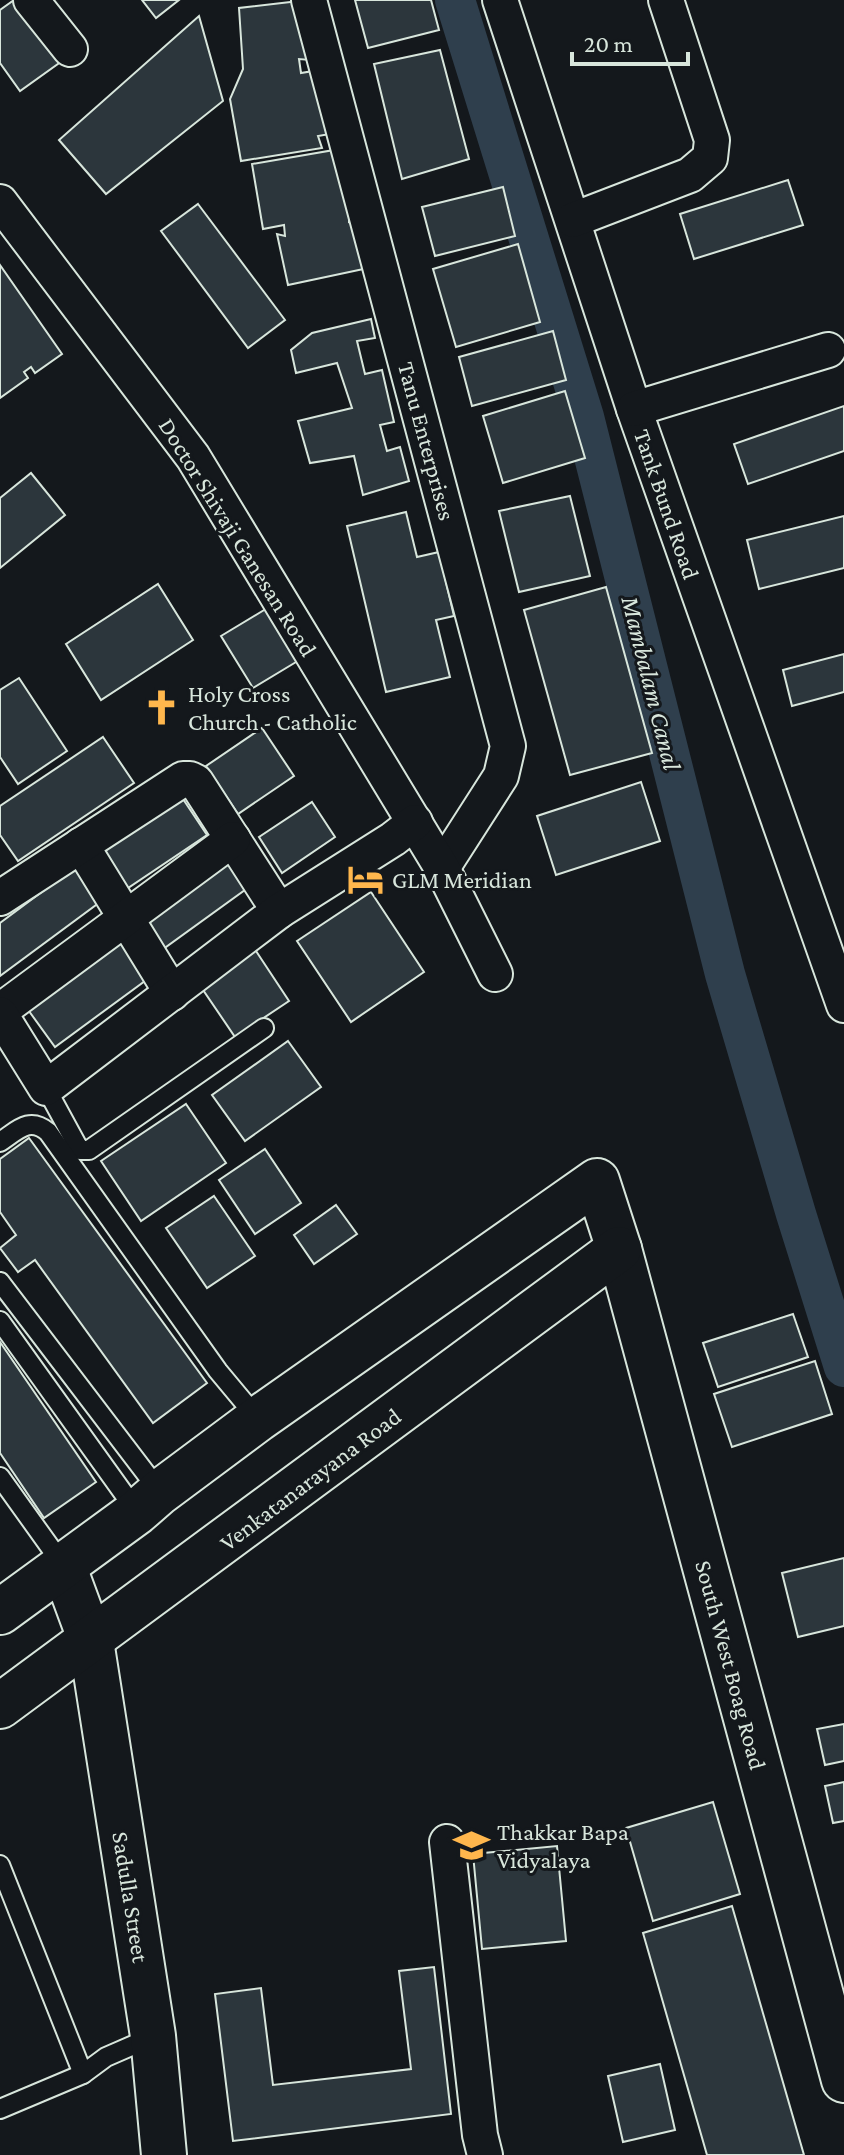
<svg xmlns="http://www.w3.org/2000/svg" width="844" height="2155" font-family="'Crimson Pro',serif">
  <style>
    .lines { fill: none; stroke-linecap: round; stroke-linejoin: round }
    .canal { stroke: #2f3f4d; stroke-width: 40 }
    .building { fill: #2c363c; stroke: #d8e6dc; stroke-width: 2 }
    .lane-casing { stroke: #d8e6dc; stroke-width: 22 }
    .street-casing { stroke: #d8e6dc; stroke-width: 38 }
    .secondary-casing { stroke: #d8e6dc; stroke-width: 48 }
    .lane { stroke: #14181c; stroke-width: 18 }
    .street { stroke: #14181c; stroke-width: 34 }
    .secondary { stroke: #14181c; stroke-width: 44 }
    .labels { text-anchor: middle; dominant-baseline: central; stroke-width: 6; stroke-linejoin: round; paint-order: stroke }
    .street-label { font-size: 24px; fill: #d8e6dc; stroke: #14181c }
    .poi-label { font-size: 24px; fill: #d8e6dc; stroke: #14181c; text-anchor: start }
    .water-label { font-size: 26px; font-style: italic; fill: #d8e6dc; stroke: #14181c }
  </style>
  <rect width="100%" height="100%" fill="#14181c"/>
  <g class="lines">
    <path class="canal" d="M455,0L584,417L725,974L796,1214L844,1367"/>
  </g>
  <g class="building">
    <path d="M14,0H19L62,61L20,91L0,63V10Z"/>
    <path d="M142,0H179L156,18Z"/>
    <path d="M355,0H431L439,30L368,48Z"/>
    <path d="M299,1L310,60L299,59L301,73L319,70L330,134L318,136L322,148L241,161L230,99L243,69L239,8Z"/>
    <path d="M199,16L223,101L106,194L59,140Z"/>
    <path d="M440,50L469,159L402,179L374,64Z"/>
    <path d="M340,149L359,218L349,220V222L363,219L373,267L288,285L277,234L285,236L284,225L263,229L252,164Z"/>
    <path d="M788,180L803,225L694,259L680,214Z"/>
    <path d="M503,187L515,236L435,256L422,207Z"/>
    <path d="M198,204L285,320L248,348L161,231Z"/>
    <path d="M518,244L540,322L456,347L433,269Z"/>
    <path d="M0,265L62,354L35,373L31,367L24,372L28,378L0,398Z"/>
    <path d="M371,319L375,338L357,341L365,374L382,370L394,422L380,425L387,451L400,447L409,481L363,495L354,456L310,463L298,421L352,408L337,363L296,373L291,350L312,333Z"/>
    <path d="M553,331L566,380L472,406L459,357Z"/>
    <path d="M565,391L585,458L503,483L483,416Z"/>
    <path d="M844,406V451L748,484L734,444Z"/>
    <path d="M31,473L65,515L0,568V498Z"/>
    <path d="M570,496L590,576L519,592L499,511Z"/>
    <path d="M406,512L417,557L439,552L454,616L436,620L450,677L386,692L347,526Z"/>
    <path d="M844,516V568L759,589L747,540Z"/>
    <path d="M158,584L193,640L101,700L66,644Z"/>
    <path d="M606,587L652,753L570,775L524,610Z"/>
    <path d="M274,604L306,656L253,688L221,636Z"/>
    <path d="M844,654V692L792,706L783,670Z"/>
    <path d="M19,678L67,751L18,784L0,757V690Z"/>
    <path d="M262,728L294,776L238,814L206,766Z"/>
    <path d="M103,737L134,783L18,861L0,835V806Z"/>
    <path d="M641,782L660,841L556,875L537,816Z"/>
    <path d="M181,796L207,835L125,890L99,851Z"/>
    <path d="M312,802L335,837L282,873L259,837Z"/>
    <path d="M225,854L249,887L159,952L135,919Z"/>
    <path d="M74,868L100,902L0,976V923Z"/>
    <path d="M371,892L424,972L351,1022L297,941Z"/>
    <path d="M120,938L149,978L55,1047L26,1007Z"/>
    <path d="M254,948L289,1001L235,1037L199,984Z"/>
    <path d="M288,1041L321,1087L245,1141L212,1095Z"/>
    <path d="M186,1104L226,1163L141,1221L101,1161Z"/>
    <path d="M29,1138L207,1383L153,1423L35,1260L18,1272L0,1248L16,1235L0,1212V1159Z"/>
    <path d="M265,1149L301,1203L255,1234L219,1180Z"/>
    <path d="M214,1196L255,1256L207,1288L166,1228Z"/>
    <path d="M336,1205L357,1234L314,1264L294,1235Z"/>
    <path d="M793,1314L808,1357L718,1387L703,1343Z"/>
    <path d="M0,1342L96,1482L44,1518L0,1453Z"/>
    <path d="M815,1361L832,1414L732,1447L714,1394Z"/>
    <path d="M844,1558V1626L798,1637L782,1573Z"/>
    <path d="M844,1724V1761L825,1765L817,1729Z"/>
    <path d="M844,1782V1821L833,1823L825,1786Z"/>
    <path d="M713,1802L740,1894L653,1921L626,1828Z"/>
    <path d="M557,1846L566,1941L482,1949L473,1854Z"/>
    <path d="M732,1906L804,2155H707L643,1933Z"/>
    <path d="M434,1967L451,2114L233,2141L215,1994L261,1988L273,2085L411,2069L399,1971Z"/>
    <path d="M660,2064L675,2130L623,2142L608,2076Z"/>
  </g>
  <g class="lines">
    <defs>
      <g id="lane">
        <path d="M46,1088L77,1145L80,1150H89L264,1028"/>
        <path d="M0,1142C17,1131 29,1116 48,1132L218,1371L258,1419"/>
        <path d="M0,1282L160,1492"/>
        <path d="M0,1321L137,1512"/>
        <path d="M0,1477L63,1565"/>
        <path d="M0,1865L83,2074"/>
        <path d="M0,2109L83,2074L106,2057L152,2037"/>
      </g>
      <g id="street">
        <path d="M31,0L70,49"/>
        <path d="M309,0L508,746L501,776L442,868"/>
        <path d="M500,0L634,409L844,1005"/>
        <path d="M0,202L193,457L442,868L495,974"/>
        <path d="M573,220L690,175L710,158L712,140L666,0"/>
        <path d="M634,409L828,350"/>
        <path d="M81,845L172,993"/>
        <path d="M0,898L183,779H190L196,782L279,911"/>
        <path d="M0,1011L233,839"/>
        <path d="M0,1014L46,1088L279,911L393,839L415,822"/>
        <path d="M447,1842L480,2135L485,2155"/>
      </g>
      <g id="secondary">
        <path d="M63,1565L91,1641L153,2036L164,2155"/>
        <path d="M0,1612L137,1512L160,1492L258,1419L597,1181L619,1249L844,2080"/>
        <path d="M0,1706L619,1249"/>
      </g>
    </defs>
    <use href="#lane" class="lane-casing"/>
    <use href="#street" class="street-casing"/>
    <use href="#secondary" class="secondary-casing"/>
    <use href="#lane" class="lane"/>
    <use href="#street" class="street"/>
    <use href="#secondary" class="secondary"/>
  </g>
  <defs>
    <symbol id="church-bare" viewBox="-9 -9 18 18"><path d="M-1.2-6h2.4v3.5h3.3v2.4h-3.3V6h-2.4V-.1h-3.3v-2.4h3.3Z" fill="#ffb74d" stroke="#14181c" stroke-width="2.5" paint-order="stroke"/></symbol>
    <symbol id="hotel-bare" viewBox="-9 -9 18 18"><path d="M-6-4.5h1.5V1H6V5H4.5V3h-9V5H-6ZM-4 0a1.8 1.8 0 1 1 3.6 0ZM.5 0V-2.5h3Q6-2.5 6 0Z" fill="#ffb74d" stroke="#14181c" stroke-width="2.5" paint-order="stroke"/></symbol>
    <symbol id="school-bare" viewBox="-9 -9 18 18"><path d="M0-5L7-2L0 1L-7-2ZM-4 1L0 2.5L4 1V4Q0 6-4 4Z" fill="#ffb74d" stroke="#14181c" stroke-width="2.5" paint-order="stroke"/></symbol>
  </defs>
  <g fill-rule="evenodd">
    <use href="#church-bare" x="136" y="682" width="51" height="51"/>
    <use href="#hotel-bare" x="340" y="854" width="51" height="51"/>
    <use href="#school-bare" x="446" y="1820" width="51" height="51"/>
  </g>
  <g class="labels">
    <g class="street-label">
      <text transform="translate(427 441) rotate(75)">Tanu Enterprises</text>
      <text transform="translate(667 504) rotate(71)">Tank Bund Road</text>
      <text transform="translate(238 537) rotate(58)">Doctor Shivaji Ganesan Road</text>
      <text transform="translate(310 1479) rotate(-37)">Venkatanarayana Road</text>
      <text transform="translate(731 1665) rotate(75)">South West Boag Road</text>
      <text transform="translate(131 1897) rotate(81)">Sadulla Street</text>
    </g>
    <g class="poi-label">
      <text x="188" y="693">Holy Cross<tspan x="188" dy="28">Church - Catholic</tspan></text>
      <text x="392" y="879">GLM Meridian</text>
      <text x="497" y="1831">Thakkar Bapa<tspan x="497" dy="28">Vidyalaya</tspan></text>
    </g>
    <g class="water-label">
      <text transform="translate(651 683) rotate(76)">Mambalam Canal</text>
    </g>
  </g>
  <path d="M572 52v12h116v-12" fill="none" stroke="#d8e6dc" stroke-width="4"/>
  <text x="584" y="52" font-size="24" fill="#d8e6dc" stroke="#14181c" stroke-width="6" paint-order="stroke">20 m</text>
</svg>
